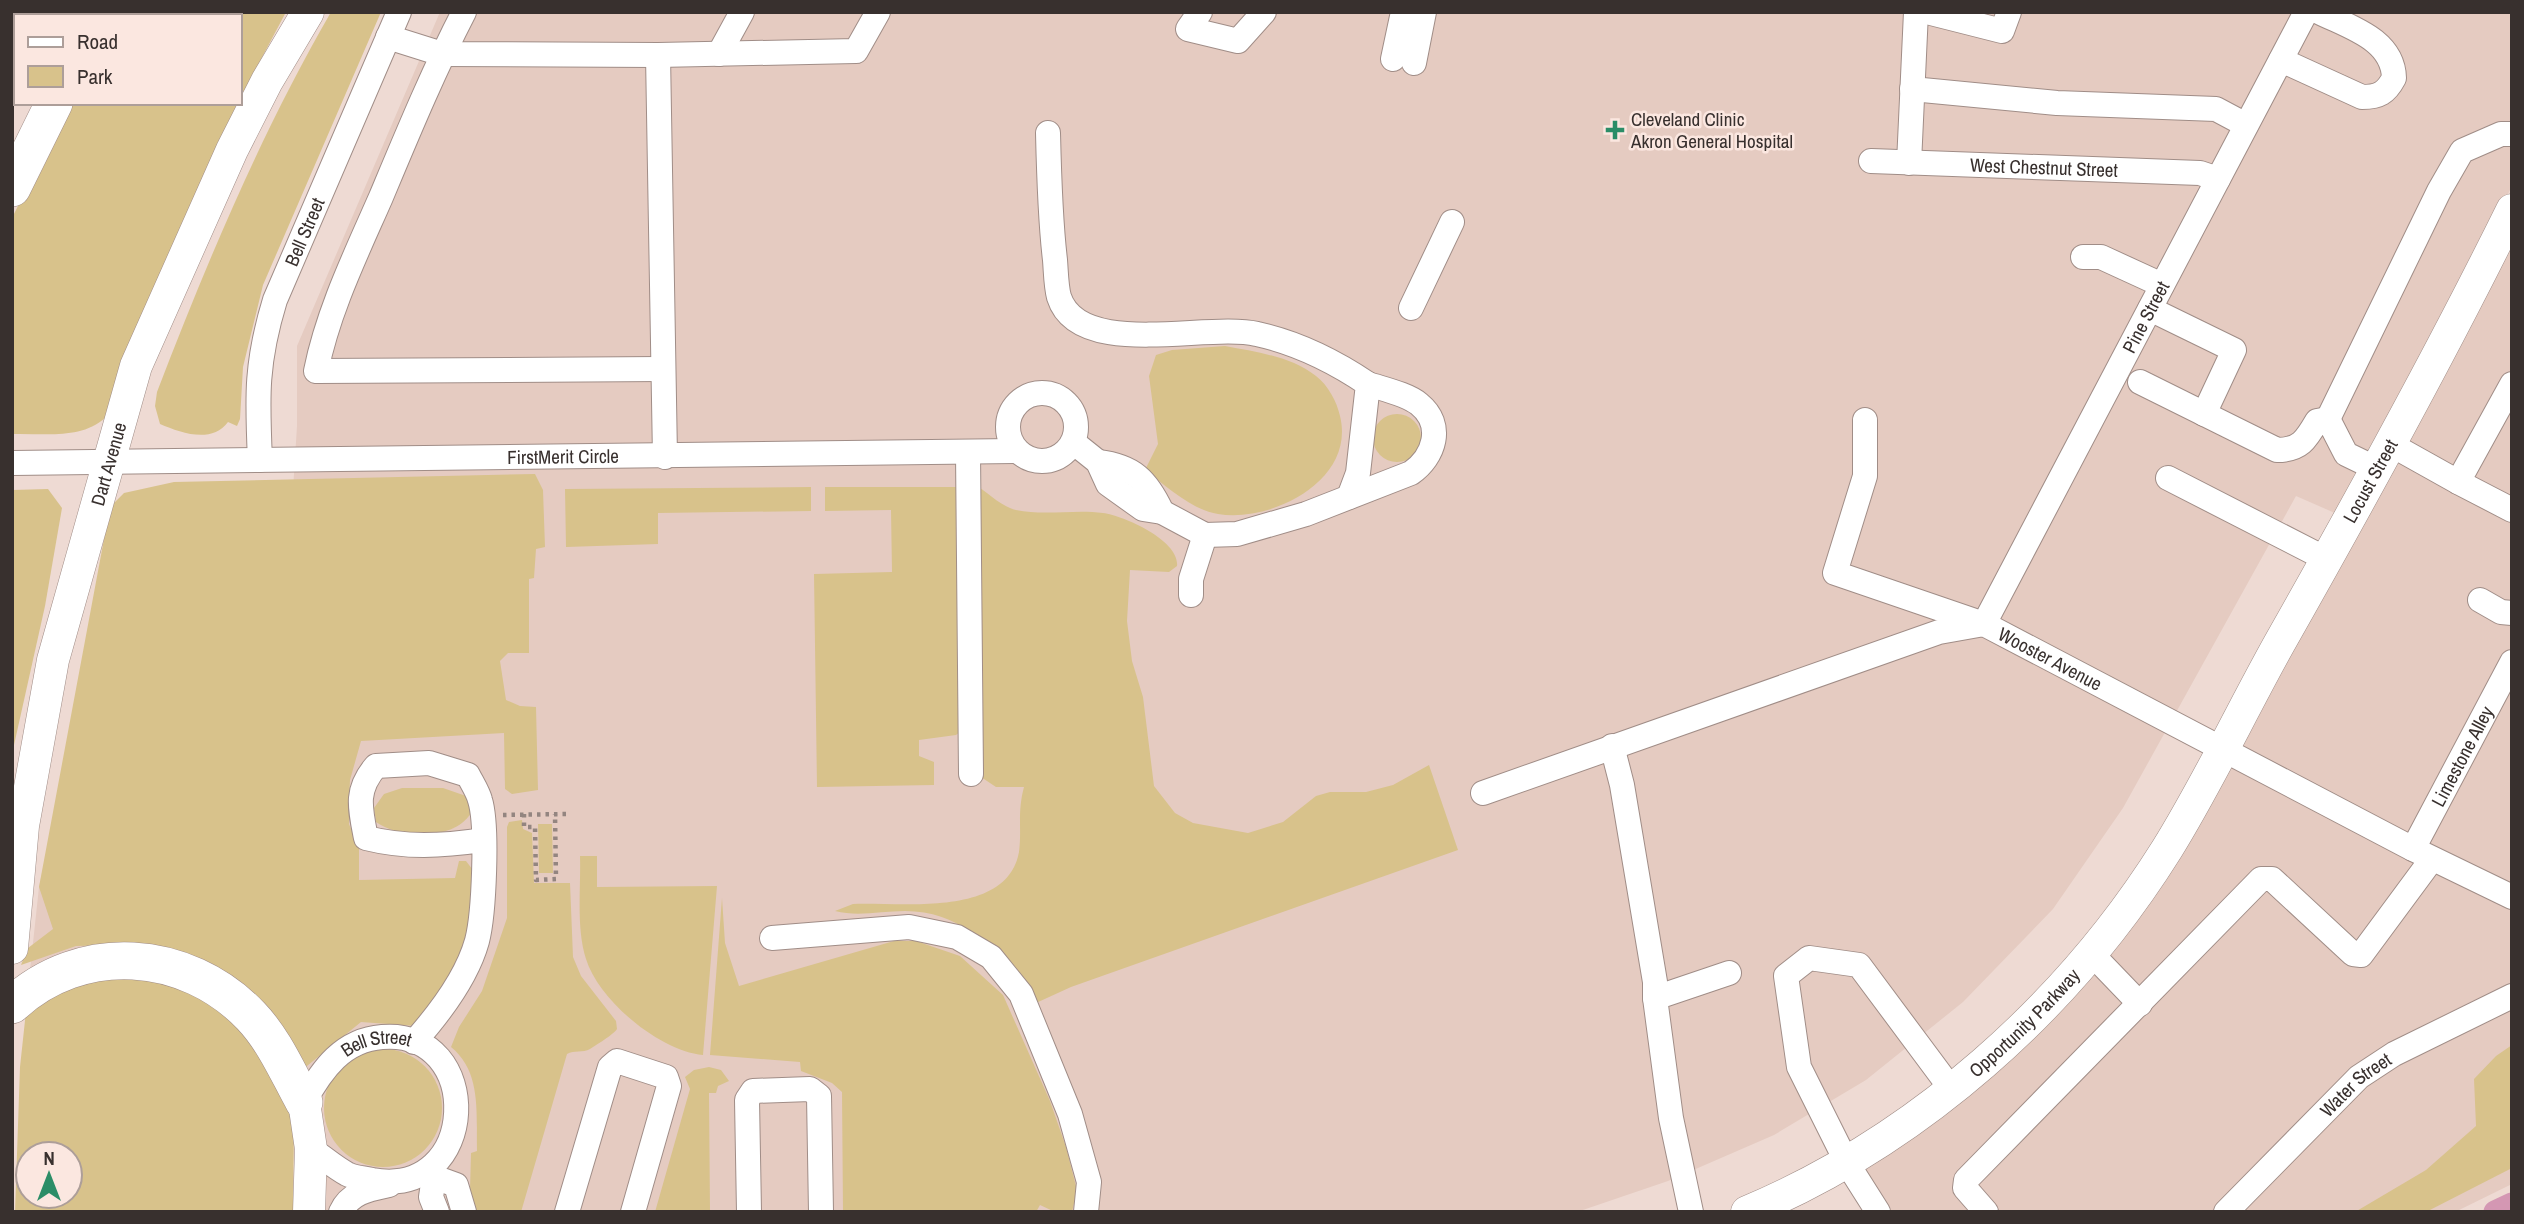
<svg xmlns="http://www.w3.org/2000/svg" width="2524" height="1224" font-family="'Archivo Narrow',sans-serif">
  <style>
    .built { fill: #e5cbc1 }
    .green { fill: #d8c28b; fill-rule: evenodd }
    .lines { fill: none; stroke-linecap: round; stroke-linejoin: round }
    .canal { stroke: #d497b3; stroke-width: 23 }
    .minor-casing { stroke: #a08d87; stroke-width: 26 }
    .major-casing { stroke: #a08d87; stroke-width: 33 }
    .highway-casing { stroke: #a08d87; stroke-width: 38 }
    .path { stroke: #938580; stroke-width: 4.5; stroke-dasharray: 3.5 5; stroke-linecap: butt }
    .minor { stroke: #fff; stroke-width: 24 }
    .major { stroke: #fff; stroke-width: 32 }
    .highway { stroke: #fff; stroke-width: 37 }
    .poi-dot { fill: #2b8d67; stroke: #fbe7e0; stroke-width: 2.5 }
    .labels { text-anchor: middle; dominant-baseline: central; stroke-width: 5; stroke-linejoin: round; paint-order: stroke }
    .poi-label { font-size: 19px; fill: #38302e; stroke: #fbe7e0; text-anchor: start }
    .street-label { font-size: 19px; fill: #38302e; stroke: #fbe7e0 }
  </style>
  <rect width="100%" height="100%" fill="#eedad3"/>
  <g class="built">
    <path d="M440,12H2512V186L2344,517L2296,496L2123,808L2053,909L1963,1002L1866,1080L1774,1135L1668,1181L1577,1212H316L312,1114L29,980L39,887L124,493L292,506L297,426V346Z"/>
    <path d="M2512,226V1184L2455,1212H1884L1858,1165L2083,970Z"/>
  </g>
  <g class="green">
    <path d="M121,12H286L240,99V16H119Z"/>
    <path d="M331,12H381L263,285L243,367L240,419L237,426L228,422C212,444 181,433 160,424L155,406L157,392C207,262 261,133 331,12Z"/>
    <path d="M69,103H238L140,325L105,418C80,440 44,433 12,434V218Z"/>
    <path d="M1225,346C1256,352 1290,356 1316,376C1328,385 1337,402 1340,416C1356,481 1271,523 1218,514C1192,510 1166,486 1145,470L1158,444L1149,376L1156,355L1172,350Z"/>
    <circle cx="1397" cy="438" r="24"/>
    <path d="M535,474L543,490L545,547L536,549L534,578L529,579V653H508L500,661L506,700L520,706L536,707L538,790L512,794L505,789L504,733L361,741L350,780L349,803V824L359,849V880L455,878L459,861H466L476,874L463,956L416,1026L361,1022L302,1070L256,1007L119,945L76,946L21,965L28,948L53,929L39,887L110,507L124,493L174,482Z"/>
    <path d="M811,487V511L658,513V544L566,547L565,489Z"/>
    <path d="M825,487H958L961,731L956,735L919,740V756L934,762V785L817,787L814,574L892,572L891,510L825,511Z"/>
    <path d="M979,487C990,495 1003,507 1016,510C1045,516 1075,509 1103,513C1125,516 1180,541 1177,566L1169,572L1130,570L1127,621L1132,661L1143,697L1154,786L1175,813L1193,823L1248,833L1283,822L1316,796L1330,792H1366L1393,785L1429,765L1458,850L1071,987L1036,1003C999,958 969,911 905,911C881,911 858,917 835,911L853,904C902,902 1007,918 1019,852C1022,829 1017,813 1024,787H996L981,777Z"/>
    <path d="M48,489L62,508L45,606L12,754V490Z"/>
    <path d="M402,788H443L466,796L471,813C454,841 400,839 376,822L374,808L384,794Z"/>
    <path d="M522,820L523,829L532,833L534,883H570L573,957L581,976L616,1021L617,1029C613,1035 596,1045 590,1049C583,1053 574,1050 567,1054L521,1212H471L465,1192L470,1190L471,1153L477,1151C476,1114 482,1072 451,1047L459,1027L482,991L507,918V827L509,822Z"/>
    <path d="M538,824H552L553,873H539Z"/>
    <path d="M580,856H597V887L717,886L703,1055C660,1051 599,1001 586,959C576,928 581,889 580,856Z"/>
    <path d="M722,898L725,943L739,986L894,941H916L960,956L1003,995L1050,1101L1066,1147L1077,1190L1072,1212H1055L1040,1205L1036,1212H843L842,1092L832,1083L801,1071L800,1062L710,1055Z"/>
    <path d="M113,969L194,990L268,1050L294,1123L293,1212H15L20,1067L27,1002ZM28,1154H70V1196H28Z"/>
    <path d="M2512,1045V1168L2426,1212H2355L2426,1170L2476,1126L2474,1079L2496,1056Z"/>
    <circle cx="383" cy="1108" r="59"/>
    <path d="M709,1067L721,1070L729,1081L718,1086L716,1093H709L710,1212H655L690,1089L685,1077L694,1070Z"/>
  </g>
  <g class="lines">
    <path class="canal" d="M2495,1212L2512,1204"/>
    <defs>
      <g id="minor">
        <path d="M464,12C433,72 407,135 381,197C356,254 328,311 316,371L662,369"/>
        <path d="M1200,12L1188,29L1238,41L1264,12"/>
        <path d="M1927,12L2002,31L2009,12"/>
        <path d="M388,37L442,54L658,55"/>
        <path d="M719,54L742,12"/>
        <path d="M1393,59L1403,12"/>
        <path d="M2281,60L2362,97C2379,97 2386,93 2394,78C2393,39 2349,27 2319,12"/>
        <path d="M1414,63L1424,12"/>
        <path d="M1912,89L2057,103L2216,109L2246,125"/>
        <path d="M1048,133C1049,176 1050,218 1055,260C1056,272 1056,286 1059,297C1079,360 1208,322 1257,334C1298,343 1334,361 1368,384L1358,473L1349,497"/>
        <path id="s1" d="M1871,161L2200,173L2218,179"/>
        <path d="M1909,163L1916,12"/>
        <path d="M2083,257H2101L2162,285"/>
        <path d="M1411,308L1452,222"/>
        <path d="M2150,309L2234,350L2204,414"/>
        <path d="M2140,382L2277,450C2300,450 2306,440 2317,421L2328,419L2346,454L2377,469"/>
        <path d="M2512,384L2458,482L2512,510"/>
        <circle cx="1042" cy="427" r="34"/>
        <path d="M2328,419L2439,191L2462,151L2501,134H2512"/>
        <path id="s2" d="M1865,420V476L1835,573L1984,624L2306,12"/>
        <path d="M1073,442L1098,462L1108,484L1143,509L1162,512L1205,535L1237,534L1306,514L1411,473C1434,457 1445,425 1419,404C1407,394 1383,389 1368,384"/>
        <path d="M2390,444L2458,482"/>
        <path d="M968,452L971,774"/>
        <path d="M665,457L658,55L856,51L878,12"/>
        <path id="s3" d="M260,460C257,396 256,362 275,300L399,12"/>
        <path d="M1098,462C1133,466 1147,480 1162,512"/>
        <path id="s4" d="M12,463L1015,451"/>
        <path d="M2168,478L2328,560"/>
        <path d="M1191,595V579L1205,535"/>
        <path d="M2480,600L2501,612L2512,613"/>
        <path d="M1612,746L1622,785L1655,982V998"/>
        <path id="s5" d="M1483,793L1939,632L1984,624L2413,849L2512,897"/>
        <path id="s6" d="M2413,849L2512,662"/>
        <path d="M772,938L909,927L957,937L991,957L1021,994L1070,1114L1089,1182L1086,1212"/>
        <path d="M2090,952L2140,1004"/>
        <path d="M414,1042C439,1014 467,977 477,941C484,914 488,826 480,800C478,792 472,783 468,775L429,763L376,766C355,790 360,808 366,838C406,848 442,846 483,840"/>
        <path id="s7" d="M304,1102C322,1069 343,1040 382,1037C485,1028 480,1200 372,1180C364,1178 354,1178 347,1174C334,1167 323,1157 311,1149"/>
        <path d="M428,1170L434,1177L456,1185L464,1212"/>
        <path d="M434,1177L431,1197L437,1212"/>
        <path d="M341,1212C350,1192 370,1189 389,1185"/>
        <path d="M567,1212L610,1067L617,1061L666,1077L669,1086L633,1212"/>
        <path d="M749,1212L747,1100L753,1091L810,1089L819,1096L821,1212"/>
        <path d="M1691,1212L1671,1118L1655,998L1729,973"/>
        <path d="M1878,1212L1847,1163L1799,1067L1786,976L1809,958L1859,965L1952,1090"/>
        <path d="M1986,1212L1965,1188L1966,1180L2261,879H2272L2353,954L2361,955L2432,859"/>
        <path id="s8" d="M2226,1212L2359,1077L2394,1054L2512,996"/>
      </g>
      <g id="major">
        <path id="s9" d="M12,948L23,826L53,660L136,366L232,150L267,81L308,12"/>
        <path d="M304,1102L311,1149L309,1212"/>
        <path id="s10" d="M1747,1212C1918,1140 2068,1007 2167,849C2208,783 2241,712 2279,644C2360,501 2439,358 2512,210"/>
      </g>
      <g id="highway">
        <path d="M42,16L44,12"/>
        <path d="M109,16L111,12"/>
        <path d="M12,81L16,73"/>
        <path d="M12,188L54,103"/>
        <path d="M12,1005C81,941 186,948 251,1016C274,1040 288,1073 304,1102"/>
      </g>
    </defs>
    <use href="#minor" class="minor-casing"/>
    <use href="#major" class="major-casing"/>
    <use href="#highway" class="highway-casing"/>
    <g class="path">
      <path d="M524,814V827H535L536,880L556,879L555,814"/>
      <path d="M503,815L569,814"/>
    </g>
    <use href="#minor" class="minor"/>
    <use href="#major" class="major"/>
    <use href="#highway" class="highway"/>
  </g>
  <path class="poi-dot" d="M1611.5 119.5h7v7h7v7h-7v7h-7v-7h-7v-7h7z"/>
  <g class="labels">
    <g class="poi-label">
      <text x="1631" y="119">Cleveland Clinic<tspan x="1631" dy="22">Akron General Hospital</tspan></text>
    </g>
    <g class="street-label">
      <text stroke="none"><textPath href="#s1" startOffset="173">West Chestnut Street</textPath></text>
      <text stroke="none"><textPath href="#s3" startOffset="236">Bell Street</textPath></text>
      <text stroke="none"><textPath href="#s2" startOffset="662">Pine Street</textPath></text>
      <text stroke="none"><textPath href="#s4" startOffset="551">FirstMerit Circle</textPath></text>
      <text stroke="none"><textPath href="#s9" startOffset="495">Dart Avenue</textPath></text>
      <text stroke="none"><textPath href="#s10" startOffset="984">Locust Street</textPath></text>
      <text stroke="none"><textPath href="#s5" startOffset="604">Wooster Avenue</textPath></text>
      <text stroke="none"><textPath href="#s6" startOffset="105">Limestone Alley</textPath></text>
      <text stroke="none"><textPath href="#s10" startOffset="338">Opportunity Parkway</textPath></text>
      <text stroke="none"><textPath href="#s7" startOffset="100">Bell Street</textPath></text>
      <text stroke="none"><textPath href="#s8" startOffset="182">Water Street</textPath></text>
    </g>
  </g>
  <rect width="2524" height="1224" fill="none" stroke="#38302e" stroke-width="28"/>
  <rect x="14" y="14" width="228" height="91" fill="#fbe7e0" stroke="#ad9e99" stroke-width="2"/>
  <rect x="28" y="37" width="35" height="10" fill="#ffffff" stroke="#ad9e99" stroke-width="2"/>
  <text x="77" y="49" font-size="21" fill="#38302e">Road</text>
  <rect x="28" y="66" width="35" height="21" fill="#d8c28b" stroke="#ad9e99" stroke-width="2"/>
  <text x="77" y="84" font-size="21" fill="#38302e">Park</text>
  <g transform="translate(49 1175)"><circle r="33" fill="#fbe7e0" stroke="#ad9e99" stroke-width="2"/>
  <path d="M0-5L12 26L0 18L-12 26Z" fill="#2b8d67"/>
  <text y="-10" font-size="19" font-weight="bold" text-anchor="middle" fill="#38302e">N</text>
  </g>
</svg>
